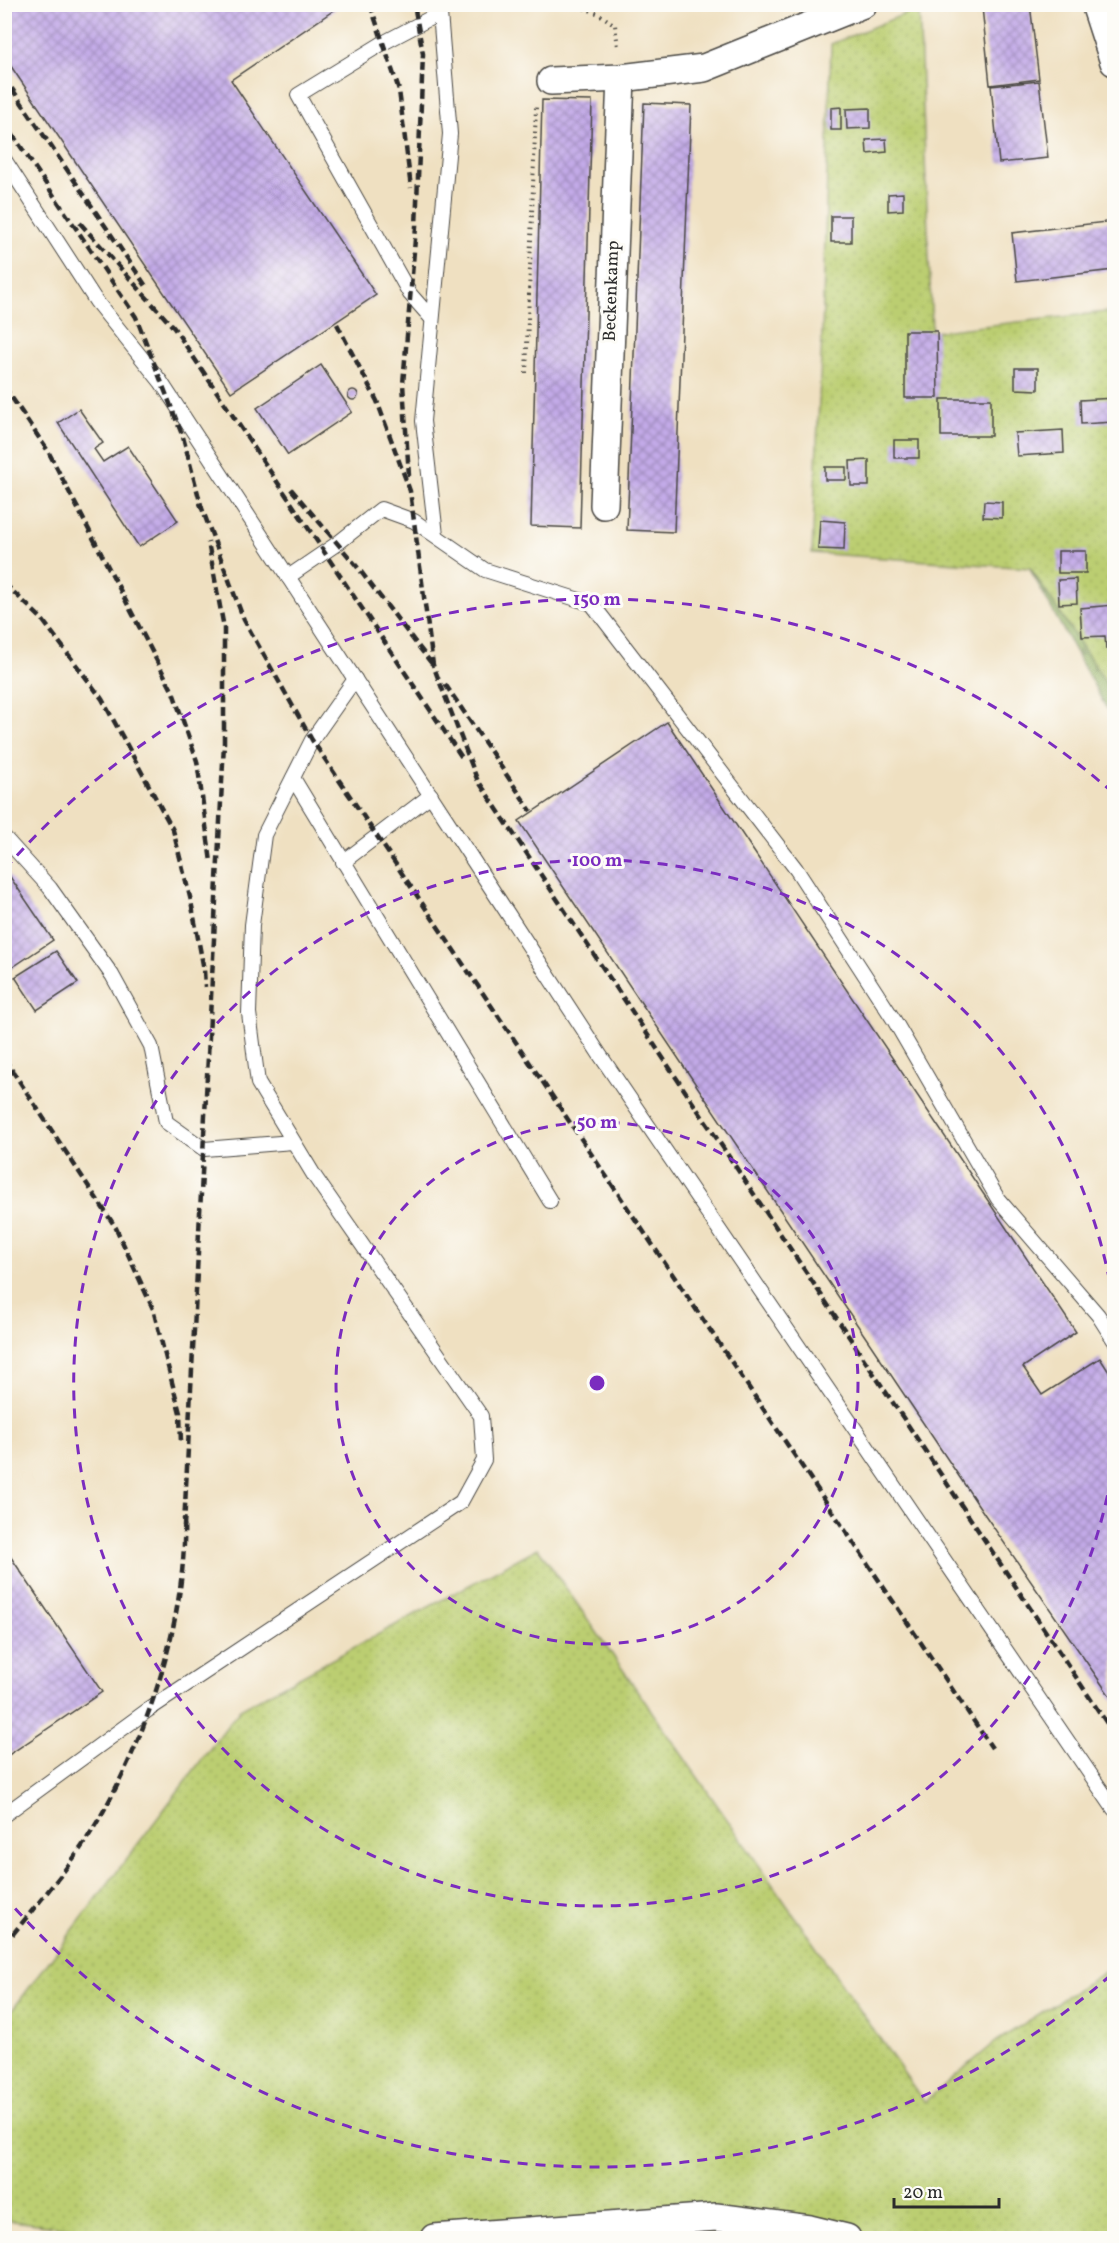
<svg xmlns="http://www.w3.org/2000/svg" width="1119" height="2243" font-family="Vollkorn,serif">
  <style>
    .green { fill: url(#green-dots); stroke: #737c4e; stroke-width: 1.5 }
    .forest { fill: url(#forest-firs); stroke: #606e47; stroke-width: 1.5 }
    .building { fill: url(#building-cross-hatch) }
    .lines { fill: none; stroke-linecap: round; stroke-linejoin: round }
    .service-casing { stroke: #484642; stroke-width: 16 }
    .minor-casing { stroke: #484642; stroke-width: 30 }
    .path { stroke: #484642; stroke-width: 4; stroke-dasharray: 1.5 4.5; stroke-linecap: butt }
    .service { stroke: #fff; stroke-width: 14 }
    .minor { stroke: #fff; stroke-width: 27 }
    .rail { stroke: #2b2b2b; stroke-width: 4.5; stroke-dasharray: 9 4.5; stroke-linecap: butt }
    .ring { fill: none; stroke: #7b2cbf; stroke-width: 3; stroke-dasharray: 10 8 }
    .labels { text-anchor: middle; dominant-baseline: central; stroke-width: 6; stroke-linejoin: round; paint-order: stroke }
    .street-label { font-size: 18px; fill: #2b2b2b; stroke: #fdfcf7 }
    .centre { fill: #7b2cbf; stroke: #fdfcf7; stroke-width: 3 }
    .ring-label { font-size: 18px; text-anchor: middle; font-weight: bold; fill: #7b2cbf; stroke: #fdfcf7; stroke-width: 6; stroke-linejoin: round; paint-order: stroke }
  </style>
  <defs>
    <pattern id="green-dots" width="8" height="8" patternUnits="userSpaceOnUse" patternTransform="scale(1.5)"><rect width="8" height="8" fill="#bbce71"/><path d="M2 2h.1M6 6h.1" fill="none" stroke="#a1b162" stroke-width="1.8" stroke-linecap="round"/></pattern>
    <pattern id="forest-firs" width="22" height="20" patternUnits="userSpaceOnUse" patternTransform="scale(1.5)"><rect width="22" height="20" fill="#94b163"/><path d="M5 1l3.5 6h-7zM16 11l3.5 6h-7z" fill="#799052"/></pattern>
    <pattern id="building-cross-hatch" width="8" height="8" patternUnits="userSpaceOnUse" patternTransform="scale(1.5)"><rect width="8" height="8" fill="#c3aae8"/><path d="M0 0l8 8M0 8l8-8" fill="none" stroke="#9f8bbc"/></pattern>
  </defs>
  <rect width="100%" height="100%" fill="#fdfcf7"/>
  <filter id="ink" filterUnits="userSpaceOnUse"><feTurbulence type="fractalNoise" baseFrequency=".0167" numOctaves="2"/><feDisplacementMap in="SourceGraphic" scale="12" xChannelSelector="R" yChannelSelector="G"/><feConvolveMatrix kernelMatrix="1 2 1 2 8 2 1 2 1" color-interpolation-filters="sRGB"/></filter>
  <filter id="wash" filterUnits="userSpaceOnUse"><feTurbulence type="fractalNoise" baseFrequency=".008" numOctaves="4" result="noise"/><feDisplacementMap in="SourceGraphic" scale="24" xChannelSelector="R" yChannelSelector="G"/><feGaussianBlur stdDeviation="1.35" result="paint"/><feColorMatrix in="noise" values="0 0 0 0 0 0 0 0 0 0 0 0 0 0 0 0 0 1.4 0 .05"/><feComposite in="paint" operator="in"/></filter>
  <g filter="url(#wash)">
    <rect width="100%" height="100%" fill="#efe0c1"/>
    <g class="green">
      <path d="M919,8L932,332L1114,311V695L1030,568L812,553L822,336L831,44Z"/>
      <path d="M538,1548L924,2102L997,2041L1114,1966V2238H150L5,2220L4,2021L240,1709Z"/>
    </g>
    <path class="forest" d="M1030,568L1114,695V722L1033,575Z"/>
    <g id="blocks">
      <g class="building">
        <path d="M4,4H343L231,80L376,295L231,392L4,56Z"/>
        <path d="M1003,4H1030L1039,79L990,85L982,7Z"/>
        <path d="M1039,81L1048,158L999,163L991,86Z"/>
        <path d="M542,100L592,101L580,528L531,526Z"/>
        <path d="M644,103L691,105L674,532L627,530Z"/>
        <path d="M841,107V130H831V108Z"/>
        <path d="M870,108V128L847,129L846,109Z"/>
        <path d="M886,139L887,152L867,154L866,140Z"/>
        <path d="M903,193V210L888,211V194Z"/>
        <rect x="831" y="216" width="20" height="26"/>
        <path d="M1114,221V270L1017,281L1012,233Z"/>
        <path d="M905,331H937L938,398H905Z"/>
        <path d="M321,365L352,412L288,455L257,408Z"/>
        <path d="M1015,368H1038V390L1015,389Z"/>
        <circle cx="353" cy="395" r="5"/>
        <path d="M1114,398V422L1081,424L1080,400Z"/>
        <rect x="941" y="399" width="50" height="37"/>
        <path d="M79,409L103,443L94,449L103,462L128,446L178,521L139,547L58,423Z"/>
        <path d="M1063,430L1064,453L1017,456L1015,433Z"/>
        <rect x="894" y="440" width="25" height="18"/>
        <path d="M869,460V486H851L850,461Z"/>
        <rect x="825" y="467" width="21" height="13"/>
        <path d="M984,501L1002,502V518L983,517Z"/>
        <path d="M820,520L845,522L844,550L818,549Z"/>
        <rect x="1058" y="551" width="28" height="22"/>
        <path d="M1076,579L1077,603L1059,604L1058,580Z"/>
        <path d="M1114,605V649H1106L1105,636L1082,637L1080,608Z"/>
        <path d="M667,722L1076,1332L1023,1367L1042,1395L1100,1358L1114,1380V1702L985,1515L519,821Z"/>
        <path d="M4,868L53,940L10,969L4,961Z"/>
        <path d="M56,951L78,983L37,1010L15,977Z"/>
        <path d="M4,1547L102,1692L4,1758Z"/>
      </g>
    </g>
  </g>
  <g filter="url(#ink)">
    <use href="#blocks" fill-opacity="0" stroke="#484642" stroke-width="1.5"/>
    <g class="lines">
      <defs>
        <g id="service">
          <path d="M4,159L96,301L161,382L600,1055L1114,1809"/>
          <path d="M432,319L410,294L298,95L383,43L440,13"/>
          <path d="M436,535L423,421L450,134L440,13L438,4"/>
          <path d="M288,577L338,543L381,509L414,521L485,570L592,604L796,869L894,1020L998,1199L1098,1315L1114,1340"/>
          <path d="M293,778L550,1201"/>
          <path d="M4,837L50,888L112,975L151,1046L166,1122L204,1149L293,1142"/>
          <path d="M343,862L431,795"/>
          <path d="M4,1815L148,1710L461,1502L484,1460L481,1416L315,1177L258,1083L249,1013L252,925L264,835L312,740L355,679"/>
        </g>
        <g id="minor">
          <path d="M1095,4L1114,62"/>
          <path d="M551,81L621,78L704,68L863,4"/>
          <path d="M604,505L621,78"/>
          <path d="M434,2238L716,2217L810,2229L847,2238"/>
        </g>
      </defs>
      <use href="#service" class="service-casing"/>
      <use href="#minor" class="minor-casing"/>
      <g class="path">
        <path d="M573,4L599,14L615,25L618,47"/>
        <path d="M526,373L536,107"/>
      </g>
      <use href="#service" class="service"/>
      <use href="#minor" class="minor"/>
      <g class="rail">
        <path d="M370,4L399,90L411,188"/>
        <path d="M4,77L146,286"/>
        <path d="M4,122L136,317L183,437L202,509"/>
        <path d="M80,223L174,328L463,759"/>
        <path d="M337,324L377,401L410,491L433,665L477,779L1114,1734"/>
        <path d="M4,386L48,451L173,692L197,761L211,862"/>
        <path d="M409,476L403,384L416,227L423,54L414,4"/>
        <path d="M291,489L355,564L432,664"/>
        <path d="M200,503L244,620L312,740L992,1748"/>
        <path d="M4,583L41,618L102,699L173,830L191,901L204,970L205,987"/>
        <path d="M445,684L531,811"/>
        <path d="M4,1058L116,1228L153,1309L180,1413L181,1443"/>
        <path d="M184,1526L224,743V628L208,542"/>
        <path d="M4,1945C29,1914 55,1884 78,1852C139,1764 188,1626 184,1518"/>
      </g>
    </g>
  </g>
  <g class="ring">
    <circle cx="597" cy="1383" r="261"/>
    <path d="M1114 1460A523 523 0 1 1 1114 1306"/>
    <path d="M1111 1975A784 784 0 0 1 5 1897M5 869A784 784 0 0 1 1111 791"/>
  </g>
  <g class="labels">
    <g class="street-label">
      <text transform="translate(612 291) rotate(-88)">Beckenkamp</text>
    </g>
  </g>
  <circle cx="597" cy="1383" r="9" class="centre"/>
  <g class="ring-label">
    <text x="597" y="605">150 m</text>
    <text x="597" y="866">100 m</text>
    <text x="597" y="1128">50 m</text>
  </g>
  <rect width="1119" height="2243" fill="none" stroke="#fdfcf7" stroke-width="24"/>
  <path d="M894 2198v9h105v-9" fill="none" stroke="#2b2b2b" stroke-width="3"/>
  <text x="903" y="2198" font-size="18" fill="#2b2b2b" stroke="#fdfcf7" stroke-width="4.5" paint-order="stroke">20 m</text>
</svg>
